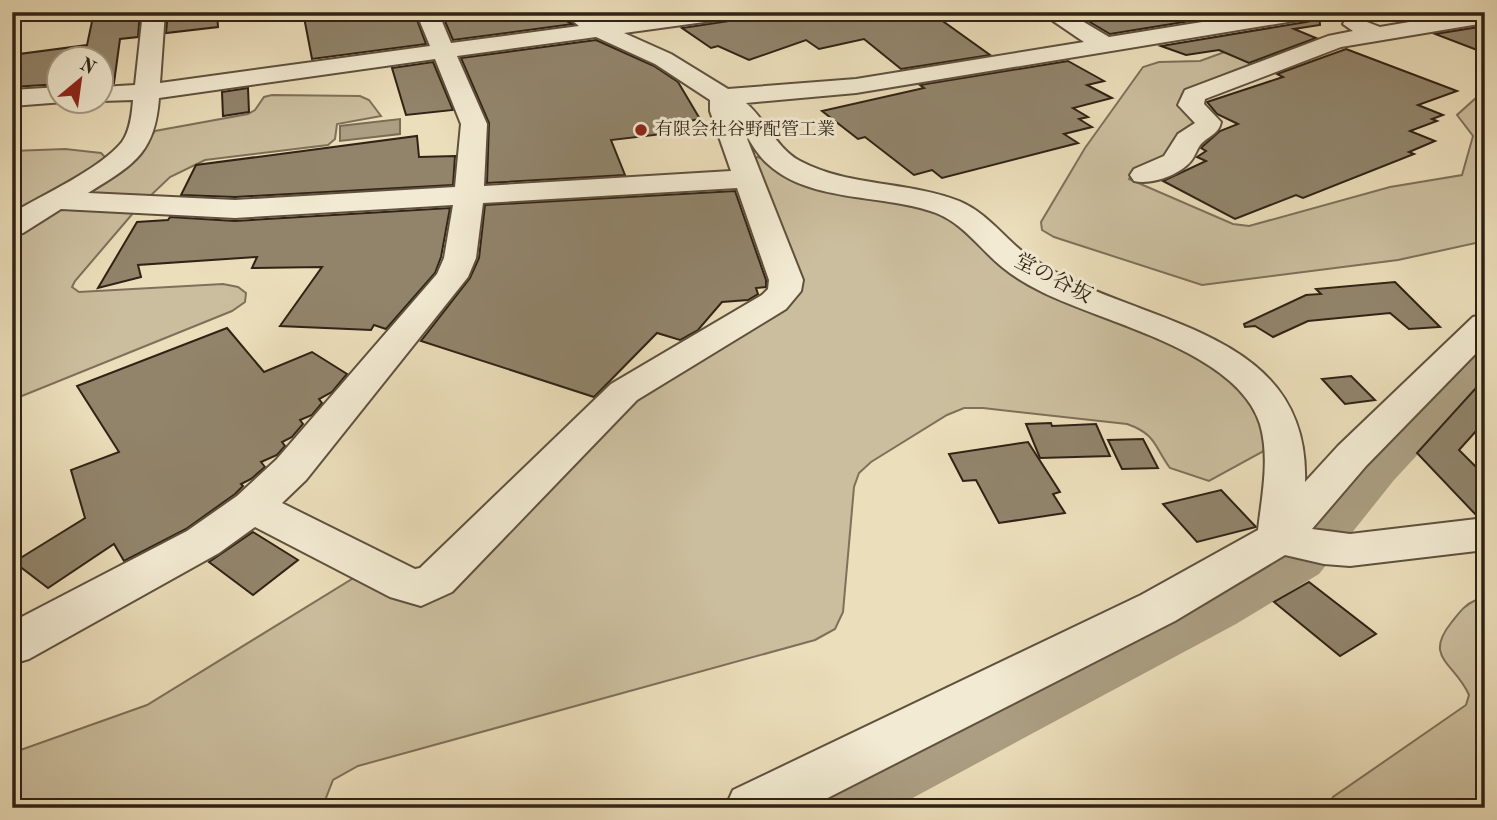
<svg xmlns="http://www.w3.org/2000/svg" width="1497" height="820" font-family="'Old Standard TT','Noto Serif JP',serif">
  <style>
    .green { fill: #cbbe9e; stroke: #7e705a; stroke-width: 2 }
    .water { fill: #ab9e82; stroke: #7a6c56; stroke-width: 2 }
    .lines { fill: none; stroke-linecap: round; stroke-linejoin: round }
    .river { fill: #ab9e82; fill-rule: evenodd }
    .building { fill: #91846b; stroke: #302215; stroke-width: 2 }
    .minor-casing { stroke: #5f513e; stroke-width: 4 }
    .minor { fill: #f2ead2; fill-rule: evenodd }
    .poi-dot { fill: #8f2418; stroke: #f2ead2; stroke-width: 2.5 }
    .labels { text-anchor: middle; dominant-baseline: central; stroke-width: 6; stroke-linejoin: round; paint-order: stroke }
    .far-poi-label { font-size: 18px; fill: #302215; stroke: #f2ead2; text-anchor: start }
    .street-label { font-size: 21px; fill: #302215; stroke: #f2ead2 }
  </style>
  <rect width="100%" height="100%" fill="#ebdeba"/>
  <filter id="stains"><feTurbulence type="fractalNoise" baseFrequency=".00286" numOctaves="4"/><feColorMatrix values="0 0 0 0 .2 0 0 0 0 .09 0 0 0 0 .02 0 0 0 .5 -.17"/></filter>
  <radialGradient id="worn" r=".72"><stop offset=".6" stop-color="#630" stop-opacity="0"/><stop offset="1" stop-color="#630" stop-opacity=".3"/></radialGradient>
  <g class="green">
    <path d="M1308,37L1317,43L1195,89L1200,121L1173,155L1132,174L1129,179L1233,224L1249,226L1390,187L1462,175L1473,136L1457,115L1477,97L1485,95V241L1398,260L1202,285L1054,237L1042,230L1041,222L1085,148L1143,67L1159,62L1200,61L1230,50Z"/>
    <path d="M272,95L360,96L369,100L381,116L337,124L335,139L328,145L205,160L170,177L147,199L77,193L140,153L155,131L248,114L255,110L264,97Z"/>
    <path d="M65,149L101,153L106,158L99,165L12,217V151Z"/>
    <path d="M757,157L924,205L1163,334L1247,389L1269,444L1262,452L1209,481L1170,468C1154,446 1156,434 1127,424L983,408H964L947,415L871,462L859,473L854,487L843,612L835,629L815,640L358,766L333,780L322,808H12V753L147,705L352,579L364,578L398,595L618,408L782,305L752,159Z"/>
    <path d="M57,207L134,212L75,281L72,287L79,292L223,284L238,287L246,293L245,302L232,311L12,400V235Z"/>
    <path d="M1476,600H1485V808H1329L1333,797L1466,705L1469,695C1455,663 1423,658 1451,623C1459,613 1464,605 1476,600Z"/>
  </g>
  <path class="water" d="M400,119V134L340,141V126Z"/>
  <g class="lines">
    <path class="river" d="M1485,339V382L1394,480L1319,574L1236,624L894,808H788L798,784L1192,590L1277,542L1356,454L1468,343Z"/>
  </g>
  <g class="building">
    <path d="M94,12H140L138,37L120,39L114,83L102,84V60H60V84L12,87V55L87,45Z"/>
    <path d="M168,12H217L218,27L166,33Z"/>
    <path d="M303,12H414L426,44L312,59Z"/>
    <path d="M441,12H547L573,24L453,40Z"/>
    <path d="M739,12H930L990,55L901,69L864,39L819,49L806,40L749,60L718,46L711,48L682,28L735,20Z"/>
    <path d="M1073,12H1246L1110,34Z"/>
    <path d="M1319,13L1320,25L1294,29L1316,38L1249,63L1219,50L1186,55L1161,46L1306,22L1315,20Z"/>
    <path d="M1485,26V53L1435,34Z"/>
    <path d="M596,40L654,66L678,82L700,119L667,125L671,133L611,140L625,175L487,183L489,123L461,58Z"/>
    <path d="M1346,49L1457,91L1418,105L1443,115L1432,119L1437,121L1410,131L1435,141L1409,152L1414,154L1303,198L1296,195L1235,219L1163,181L1206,161L1197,157L1206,151L1201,148L1203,146L1220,131L1238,124L1217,114L1207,102L1283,77L1277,74Z"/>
    <path d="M1068,61L1104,81L1087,85L1112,98L1073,108L1088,117L1079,119L1092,127L1064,134L1078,143L942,178L932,170L914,175L865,137L858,139L822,111L924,88L920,85Z"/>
    <path d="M433,62L453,110L406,115L392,68Z"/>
    <path d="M248,88L249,112L223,116L222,92Z"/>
    <path d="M417,136L419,157L455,156L453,185L235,197L181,195L196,165Z"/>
    <path d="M735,191L766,280V287L756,288L758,294L748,300L722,302L698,330L680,340L657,333L594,397L421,341L470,278L479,258L485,205Z"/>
    <path d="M450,208L441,257L435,273L386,329L374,325L371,330L280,326L322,267L252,268L257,257L138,265L141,277L98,288L137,222L168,220L170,217L235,221Z"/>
    <path d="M1395,282L1440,327L1409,329L1390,313L1308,321L1273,337L1255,326L1245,327L1244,324L1306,295L1321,294L1316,289Z"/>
    <path d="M227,328L264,372L312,352L347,374L332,392L319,399L322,403L312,415L300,420L303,424L292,437L282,442L285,446L277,455L261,462L265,467L251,479L241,484L243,486L235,494L186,529L124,561L114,544L48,588L14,562L85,518L71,470L119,452L77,386Z"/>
    <path d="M1351,376L1375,400L1345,404L1322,379Z"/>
    <path d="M1485,378V421L1459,450L1485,476V515L1477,516L1417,453Z"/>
    <path d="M1051,423L1052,426L1096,424L1110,456L1040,458L1026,424Z"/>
    <path d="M1143,439L1158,468L1122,469L1108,440Z"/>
    <path d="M1028,442L1060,492L1053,494L1065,513L999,523L976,480L963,481L949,454Z"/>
    <path d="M1221,490L1256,527L1197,542L1163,504Z"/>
    <path d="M253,532L298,560L253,595L209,562Z"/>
    <path d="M1309,582L1376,634L1340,656L1274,602Z"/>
  </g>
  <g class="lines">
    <defs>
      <g id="minor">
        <path d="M143,12H165L160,83L430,46L416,12H438L451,43L579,26L562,12H588L603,22L676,12H737L734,17L726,19L624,33L671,54L728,89L856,79L1084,42L1040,12H1067L1109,37L1264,12H1317L1314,17L1306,19L856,93L746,103C766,120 776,148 800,161C849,187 907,181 959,201C983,211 998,230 1017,247C1029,258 1043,265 1057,273C1155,326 1310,335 1305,482L1338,446L1473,317L1485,314V344L1366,466L1312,529L1350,534L1485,518V550L1350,566L1324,564L1285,555L1175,621L808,808H725L733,790L1141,595L1258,530C1262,495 1270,458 1260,424C1237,351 1104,323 1042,292C1028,285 1014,277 1002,267C980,249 964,224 936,213C886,194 811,203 769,165C758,156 751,143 744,131L803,280L801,291L786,309L637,400L452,592L421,606L390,597L255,527L219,553L29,659L12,664V622L187,531L237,496L276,460L437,274L444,258L453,205L235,218L61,209L23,233L12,235V213C43,195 100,169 122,142C130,131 132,114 133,100L102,101V87L135,85ZM596,37L655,64L710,100V111L731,171L484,186L487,124L457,56ZM435,59L461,124L455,187L235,200L88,193C133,165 155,154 159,98ZM737,188L769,280L768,289L762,295L611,384L420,568L415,569L282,503L306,480L468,277L476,258L483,203Z"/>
        <path d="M1468,12H1485V23L1341,47L1205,99L1204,104L1221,122C1219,133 1211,135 1203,142C1197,147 1196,155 1191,161C1180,175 1151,185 1134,181L1130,175L1134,169L1164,156L1178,134L1195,123L1178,105L1185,90L1328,36L1353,31L1343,24L1346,19L1354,17L1380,27Z"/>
        <path d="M60,87V102H64L12,106V90Z"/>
      </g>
    </defs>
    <use href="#minor" class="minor-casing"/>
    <use href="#minor" class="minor"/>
  </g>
  <circle class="poi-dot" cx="641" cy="130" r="7"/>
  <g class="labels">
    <g class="far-poi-label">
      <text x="655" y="130">有限会社谷野配管工業</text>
    </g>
    <g class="street-label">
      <text transform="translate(1053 279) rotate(27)">堂の谷坂</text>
    </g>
  </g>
  <rect width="1497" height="820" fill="none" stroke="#ebdeba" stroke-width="42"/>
  <rect x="14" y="14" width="1469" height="792" fill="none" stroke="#302215" stroke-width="3.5"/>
  <rect x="21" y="21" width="1455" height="778" fill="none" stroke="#302215" stroke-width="2"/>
  <g transform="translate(80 80) rotate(29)"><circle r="33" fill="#f2ead2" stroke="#a49a86" stroke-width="2"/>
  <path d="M0-5L12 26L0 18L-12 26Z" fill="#8f2418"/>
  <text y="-10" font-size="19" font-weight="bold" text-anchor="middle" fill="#302215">N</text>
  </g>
  <rect width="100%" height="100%" filter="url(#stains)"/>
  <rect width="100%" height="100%" fill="url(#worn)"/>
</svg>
